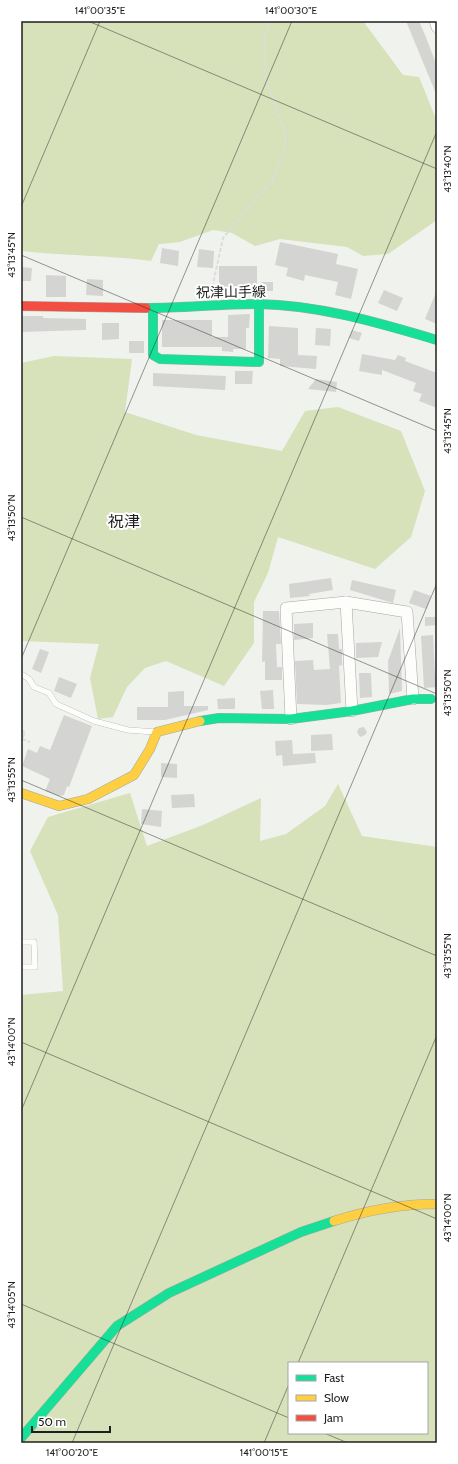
<svg xmlns="http://www.w3.org/2000/svg" width="458" height="1464" font-family="Cabin,'Noto Sans JP',sans-serif">
  <style>
    .green { fill: #d7e1ba; fill-rule: evenodd }
    .building { fill: #d4d5d2 }
    .lines { fill: none; stroke-linecap: round; stroke-linejoin: round }
    .lane-casing { stroke: #a6a7a4; stroke-width: 6 }
    .street-casing { stroke: #a6a7a4; stroke-width: 12 }
    .fast-casing { stroke: #a6a7a4; stroke-width: 10 }
    .slow-casing { stroke: #a6a7a4; stroke-width: 10 }
    .jam-casing { stroke: #a6a7a4; stroke-width: 10 }
    .path { stroke: #dcdddc; stroke-width: 2; stroke-dasharray: 4 2; stroke-linecap: butt }
    .lane { stroke: #fdfdfc; stroke-width: 5.5 }
    .street { stroke: #fdfdfc; stroke-width: 11 }
    .fast { stroke: #16e098; stroke-width: 9 }
    .slow { stroke: #ffcf43; stroke-width: 9 }
    .jam { stroke: #f24e42; stroke-width: 9 }
    .ticks { fill: none; stroke: #1f201e; stroke-width: 1; stroke-opacity: 0.45 }
    .labels { text-anchor: middle; dominant-baseline: central; stroke-width: 4; stroke-linejoin: round; paint-order: stroke }
    .street-label { font-size: 14px; fill: #1f201e; stroke: #fff }
    .quarter-label { font-size: 16px; fill: #1f201e; stroke: #fff }
    .neatline { fill: none; stroke: #1f201e; stroke-width: 1.5 }
    .ticks-label { font-size: 10px; text-anchor: middle; fill: #1f201e }
  </style>
  <rect width="100%" height="100%" fill="#f0f2ed"/>
  <g class="green">
    <path d="M21,21H363L403,75L419,77L436,119L437,127V220L388,254L363,256L347,247L280,239L255,246L232,233L213,230L180,242L159,244L151,261C108,255 64,256 21,251Z"/>
    <path d="M54,356L132,359L125,412L196,435L282,451L305,411L338,407L401,431L425,491L411,537L375,569L278,537L268,573L254,602V643L224,686L166,661L145,668L127,687L113,717L98,719L90,678L99,644L21,641V363Z"/>
    <path d="M338,784L362,836L437,847V1443H21V995L63,991L58,915L30,851L48,817L130,793L147,846L203,825L261,798L260,841L286,834L325,806ZM289,1363H427V1433H289Z"/>
  </g>
  <g class="building">
    <path d="M406,21H419L425,35L437,66V96Z"/>
    <path d="M280,242L338,254L336,264L358,269L351,299L335,295L338,282L305,275L304,281L286,276L288,268L275,265Z"/>
    <path d="M162,248L179,251L178,266L160,263Z"/>
    <path d="M199,249L214,251L213,268L197,267Z"/>
    <path d="M219,266H257V288H232V296H219Z"/>
    <path d="M21,267L32,268L31,281H21Z"/>
    <path d="M46,275L66,276V297H46Z"/>
    <path d="M87,279L103,280V296L86,295Z"/>
    <path d="M261,282H273V291H260Z"/>
    <path d="M384,290L403,298L397,311L378,303Z"/>
    <path d="M437,290V324L425,319Z"/>
    <path d="M250,314L249,328H246V349H233V352L222,351V347H162V320H212V337H228V315Z"/>
    <path d="M21,316H43V318L86,319V330L21,332Z"/>
    <path d="M102,323H119V339L102,340Z"/>
    <path d="M269,326L298,328V355L317,356L316,369L280,366V359L268,358Z"/>
    <path d="M316,328L331,329L330,346L315,345Z"/>
    <path d="M352,330L362,333L359,341L349,338Z"/>
    <rect x="129" y="341" width="15" height="12"/>
    <path d="M362,354L395,360L398,355L406,358L405,361L437,373V408L419,401L422,394L413,391L416,383L382,370V375L359,371Z"/>
    <path d="M235,371H253L252,384H235Z"/>
    <path d="M153,373L226,376L225,390L153,386Z"/>
    <path d="M316,379L337,382L336,392L308,389Z"/>
    <path d="M331,578L333,590L309,594L310,596L290,598L289,584Z"/>
    <path d="M352,580L396,590L393,603L350,590Z"/>
    <path d="M414,590L431,596L426,609L409,603Z"/>
    <path d="M263,611H279L281,644H276L277,667H282V680H265V661L262,662Z"/>
    <path d="M425,617H437V625L425,626Z"/>
    <path d="M313,623V638L294,640V624Z"/>
    <path d="M400,628L402,691L389,694L388,661Z"/>
    <path d="M327,634H338L339,649H342V665L339,666L341,703L326,705L297,704L295,661L313,660L314,670L330,669Z"/>
    <path d="M433,635L435,674H437V687L424,688L421,636Z"/>
    <path d="M382,642L378,657L356,658V643Z"/>
    <path d="M40,649L49,652L41,673L32,669Z"/>
    <path d="M359,673H371L372,697L360,698Z"/>
    <path d="M59,677L77,684L71,698L54,691Z"/>
    <path d="M273,690L274,709H262L260,691Z"/>
    <path d="M184,691V706H208V710L165,720H137V707H168V692Z"/>
    <path d="M235,698V709H218L217,699Z"/>
    <path d="M64,715L92,726L69,787L67,786L64,795L59,796L45,791L50,779L22,766L28,749L37,753L40,746L50,750Z"/>
    <path d="M364,727L367,732L365,735L360,737L357,732L359,728Z"/>
    <path d="M332,734L333,750L311,751V735Z"/>
    <path d="M292,740L293,754L315,753L316,763L283,766L282,755L276,756L275,741Z"/>
    <path d="M161,763L177,764V778L161,777Z"/>
    <path d="M194,794L195,807L172,808L171,795Z"/>
    <path d="M142,809L162,811L161,827L141,824Z"/>
  </g>
  <g class="lines">
    <defs>
      <g id="lane">
        <path d="M21,674L29,679L34,687L49,693L56,704L94,721L128,730L155,732"/>
        <path d="M21,942H34L35,967H21"/>
      </g>
      <g id="street">
        <path d="M435,21L437,27"/>
        <path d="M346,602L352,711"/>
        <path d="M291,719L286,608L346,602L407,612L413,699"/>
      </g>
      <g id="fast">
        <path d="M146,308C183,308 221,304 258,304C320,305 379,323 437,340"/>
        <path d="M153,308V355L160,359L259,362V304"/>
        <path d="M200,721L219,718L291,719L352,711L413,699H431"/>
        <path d="M21,1438L117,1326L169,1293L301,1232L334,1221"/>
      </g>
      <g id="slow">
        <path d="M21,793L59,806L88,799L134,775L150,749L157,732L200,721"/>
        <path d="M334,1221C368,1210 401,1204 437,1204"/>
      </g>
      <path id="jam" d="M21,306L146,308"/>
    </defs>
    <use href="#lane" class="lane-casing"/>
    <use href="#street" class="street-casing"/>
    <use href="#fast" class="fast-casing"/>
    <use href="#slow" class="slow-casing"/>
    <use href="#jam" class="jam-casing"/>
    <g class="path">
      <path d="M211,293L223,238L273,178L285,149V131L264,75L265,36L269,21"/>
      <path d="M21,731L25,732L21,742"/>
      <path d="M22,739L30,742"/>
    </g>
    <use href="#lane" class="lane"/>
    <use href="#street" class="street"/>
    <use href="#fast" class="fast"/>
    <use href="#slow" class="slow"/>
    <use href="#jam" class="jam"/>
  </g>
  <path class="ticks" d="M88,21L437,169M21,207L100,21M21,255L437,431M21,517L437,694M21,659L292,21M21,780L437,956M21,1042L437,1219M21,1111L437,131M21,1304L289,1418M298,1363L437,1035M324,1433L348,1443M72,1443L437,583M264,1443L289,1384"/>
  <g class="labels">
    <g class="street-label">
      <text transform="translate(231 292) rotate(-1)">祝津山手線</text>
    </g>
    <g class="quarter-label">
      <text x="124" y="521">祝津</text>
    </g>
  </g>
  <rect width="458" height="1464" fill="none" stroke="#ffffff" stroke-width="44"/>
  <rect x="288" y="1362" width="140" height="72" fill="#ffffff" stroke="#a5a6a5"/>
  <rect x="296" y="1375" width="20" height="6" fill="#16e098" stroke="#a5a6a5"/>
  <text x="324" y="1382" font-size="12" fill="#1f201e">Fast</text>
  <rect x="296" y="1395" width="20" height="6" fill="#ffcf43" stroke="#a5a6a5"/>
  <text x="324" y="1402" font-size="12" fill="#1f201e">Slow</text>
  <rect x="296" y="1415" width="20" height="6" fill="#f24e42" stroke="#a5a6a5"/>
  <text x="324" y="1422" font-size="12" fill="#1f201e">Jam</text>
  <path d="M32 1426v6h78v-6" fill="none" stroke="#1f201e" stroke-width="2"/>
  <text x="38" y="1426" font-size="12" fill="#1f201e" stroke="#ffffff" stroke-width="3" paint-order="stroke">50 m</text>
  <rect x="22" y="22" width="414" height="1420" class="neatline"/>
  <g class="ticks-label">
    <text x="100" y="14">141°00'35"E</text>
    <text x="291" y="14">141°00'30"E</text>
    <text transform="translate(447 169) rotate(-90)" y="4">43°13'40"N</text>
    <text transform="translate(11 255) rotate(-90)" y="4">43°13'45"N</text>
    <text transform="translate(447 431) rotate(-90)" y="4">43°13'45"N</text>
    <text transform="translate(11 518) rotate(-90)" y="4">43°13'50"N</text>
    <text transform="translate(447 693) rotate(-90)" y="4">43°13'50"N</text>
    <text transform="translate(11 780) rotate(-90)" y="4">43°13'55"N</text>
    <text transform="translate(447 956) rotate(-90)" y="4">43°13'55"N</text>
    <text transform="translate(11 1042) rotate(-90)" y="4">43°14'00"N</text>
    <text transform="translate(447 1218) rotate(-90)" y="4">43°14'00"N</text>
    <text transform="translate(11 1305) rotate(-90)" y="4">43°14'05"N</text>
    <text x="72" y="1456">141°00'20"E</text>
    <text x="264" y="1456">141°00'15"E</text>
  </g>
</svg>
